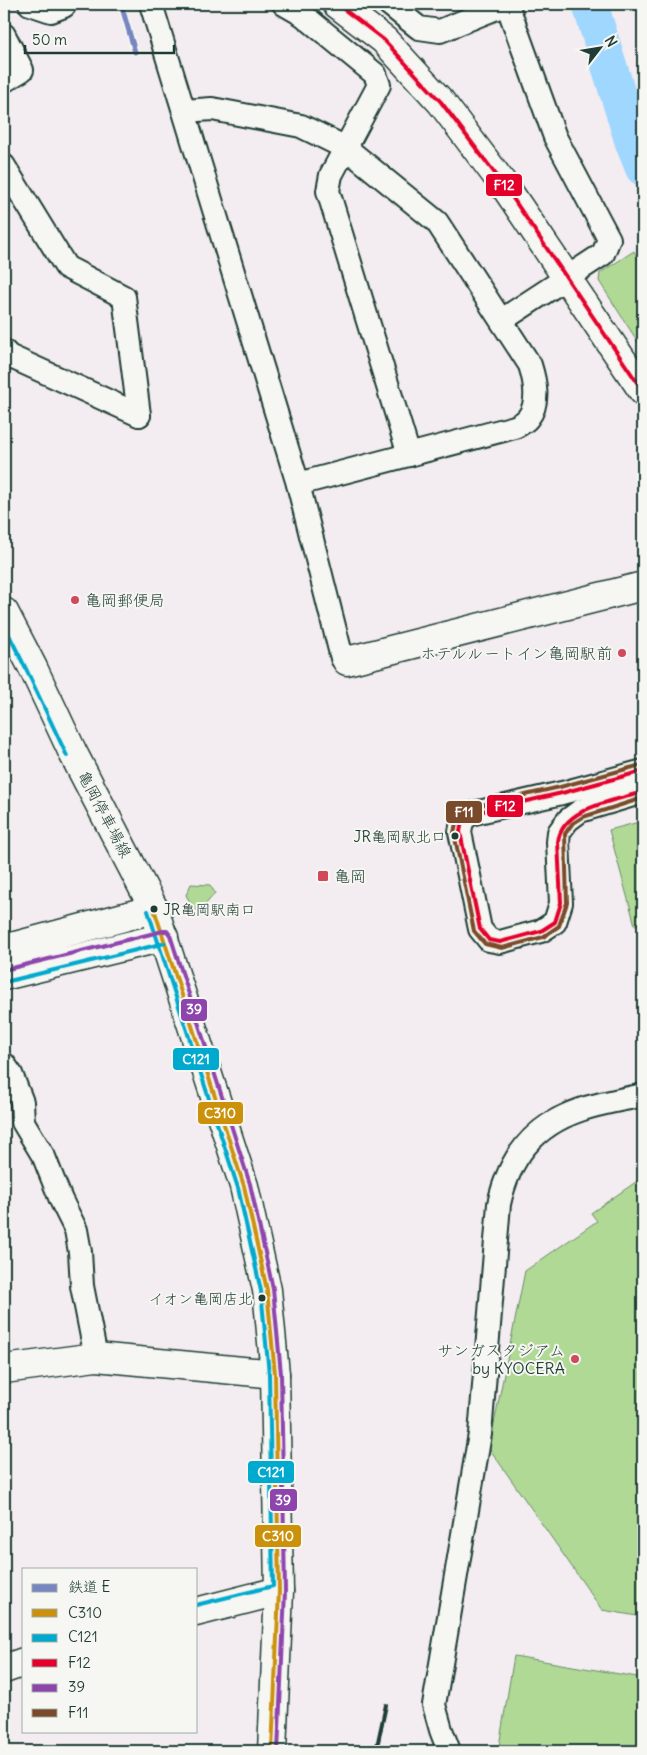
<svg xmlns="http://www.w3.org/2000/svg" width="647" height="1755" font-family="Delius,'Klee One',sans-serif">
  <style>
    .green { fill: #b0d996; stroke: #688b65 }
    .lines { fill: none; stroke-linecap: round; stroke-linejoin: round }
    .river { stroke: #9fd7fe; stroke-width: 36 }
    .street-casing { stroke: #1f3d34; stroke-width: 26 }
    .secondary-casing { stroke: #1f3d34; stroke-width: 31 }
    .primary-casing { stroke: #1f3d34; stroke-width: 31 }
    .street { stroke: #f6f6f2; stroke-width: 22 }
    .secondary { stroke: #f6f6f2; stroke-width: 28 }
    .primary { stroke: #f6f6f2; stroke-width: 28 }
    .rail { stroke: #1f3d34; stroke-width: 4 }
    .bus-1-casing { stroke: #f6f6f2; stroke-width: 8 }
    .bus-2-casing { stroke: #f6f6f2; stroke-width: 8 }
    .bus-3-casing { stroke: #f6f6f2; stroke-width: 8 }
    .bus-4-casing { stroke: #f6f6f2; stroke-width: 8 }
    .bus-5-casing { stroke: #f6f6f2; stroke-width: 8 }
    .bus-1 { stroke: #cc910a; stroke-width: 4 }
    .bus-2 { stroke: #00a9ce; stroke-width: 4 }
    .bus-3 { stroke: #e4002b; stroke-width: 4 }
    .bus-4 { stroke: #8e44ad; stroke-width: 4 }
    .bus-5 { stroke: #7a4b2a; stroke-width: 4 }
    .rail-1-casing { stroke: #f6f6f2; stroke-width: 9 }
    .rail-1 { stroke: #7785c2; stroke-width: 5 }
    .poi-dot { fill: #d1495b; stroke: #f6f6f2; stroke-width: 2 }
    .bus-dot { fill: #1f3d34; stroke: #f6f6f2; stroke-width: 2 }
    .labels { text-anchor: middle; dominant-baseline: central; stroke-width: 4; stroke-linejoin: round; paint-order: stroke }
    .bus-label { font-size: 15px; fill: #1f3d34; stroke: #f6f6f2; text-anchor: end }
    .poi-label { font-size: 16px; fill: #1f3d34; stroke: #f6f6f2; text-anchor: start }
    .street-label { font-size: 16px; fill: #1f3d34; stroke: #f6f6f2 }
    .line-badge { stroke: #f6f6f2; stroke-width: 2 }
    .badge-label { font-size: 14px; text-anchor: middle; font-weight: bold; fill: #fff }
  </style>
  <rect width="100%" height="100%" fill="#f3ecf1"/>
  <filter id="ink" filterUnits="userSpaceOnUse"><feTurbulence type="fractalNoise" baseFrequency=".02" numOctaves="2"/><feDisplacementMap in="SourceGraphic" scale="10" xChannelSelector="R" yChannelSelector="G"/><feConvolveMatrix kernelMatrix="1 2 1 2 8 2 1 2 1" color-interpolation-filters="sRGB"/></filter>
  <g filter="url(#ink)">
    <g class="green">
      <path d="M634,251L643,269V350L599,281L600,273Z"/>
      <path d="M643,821V923L635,925L609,830Z"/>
      <path d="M191,884L210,885L215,893L205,905L195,911L186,895Z"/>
      <path d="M643,1177V1617L602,1610L489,1448L525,1271L597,1221L591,1213Z"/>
      <path d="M514,1656L643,1678V1751H532L499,1746Z"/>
    </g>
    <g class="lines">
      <path class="river" d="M590,4L633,143L643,168"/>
      <defs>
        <g id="street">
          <path d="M30,4L51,11L64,6L65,4"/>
          <path d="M151,4L298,484L342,658L347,661"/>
          <path d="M284,4L303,15L375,74L379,85L331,175L328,191L409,455"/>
          <path d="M389,4L419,28L440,31L506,4"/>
          <path d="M4,35L22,70L4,81"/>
          <path d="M184,111L212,109L301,126L346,148L437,222L530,365C535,381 540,403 528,418C525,422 519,425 515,427L298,484"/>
          <path d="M4,166L66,267L124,297L139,415"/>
          <path d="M502,320L603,254L609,239L555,137L507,4"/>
          <path d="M4,351L9,356L139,415"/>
          <path d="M643,771L562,793L470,814L462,821L460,832L480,929L489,940L500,942L541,931L555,922L561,903L558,842L559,832L568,820L580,811L643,792"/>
          <path d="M4,1064L11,1074L22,1102L23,1122L44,1157L61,1200L76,1230L80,1252L82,1286L96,1357"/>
          <path d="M449,1751L441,1730L434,1705L480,1434L499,1204C509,1158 533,1126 580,1110C600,1103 622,1100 643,1095"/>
        </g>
        <g id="secondary">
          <path d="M337,4L384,40L441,102L506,188L643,391"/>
          <path d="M4,612L33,668L73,753L154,909L244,1186L267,1290L275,1374L279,1591L272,1751"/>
          <path d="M347,661L643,586"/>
          <path d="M4,949L154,909"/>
          <path d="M4,976L164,937"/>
          <path d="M4,1369L96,1357L275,1374"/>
        </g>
        <g id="primary">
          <path d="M196,1612L279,1591"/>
          <path d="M4,1669L24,1662"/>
        </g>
      </defs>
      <use href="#street" class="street-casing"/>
      <use href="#secondary" class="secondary-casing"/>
      <use href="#primary" class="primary-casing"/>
      <use href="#street" class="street"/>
      <use href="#secondary" class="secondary"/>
      <use href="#primary" class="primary"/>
      <path class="rail" d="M376,1751L386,1705"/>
      <defs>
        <path id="bus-1" d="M154,909L244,1186L267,1290L275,1374L279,1591L272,1751"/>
        <g id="bus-2">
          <path d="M4,625L27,671L67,756"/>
          <path d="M148,911L238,1188L261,1291L269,1374L273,1586L196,1605"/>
          <path d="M5,982L165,943"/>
        </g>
        <g id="bus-3">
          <path d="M337,4L384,40L441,102L506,188L643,391"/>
          <path d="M643,771L562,793L470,814L462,821L460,832L480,929L489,940L500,942L541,931L555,922L561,903L558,842C562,807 615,801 643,792"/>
        </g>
        <path id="bus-4" d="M4,970L163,931H167L170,935L250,1184L273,1289L281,1374L285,1591L278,1751"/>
        <path id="bus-5" d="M641,765L560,787L468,808L457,818L454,833L474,931L485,944L502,948L543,937L559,926L567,903L565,834L572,824L583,817L643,798"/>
      </defs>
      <use href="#bus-1" class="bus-1-casing"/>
      <use href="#bus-2" class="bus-2-casing"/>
      <use href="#bus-3" class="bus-3-casing"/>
      <use href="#bus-4" class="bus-4-casing"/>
      <use href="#bus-5" class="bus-5-casing"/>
      <use href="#bus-1" class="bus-1"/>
      <use href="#bus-2" class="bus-2"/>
      <use href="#bus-3" class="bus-3"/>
      <use href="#bus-4" class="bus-4"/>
      <use href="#bus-5" class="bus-5"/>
      <defs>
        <path id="rail-1" d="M121,4L135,52"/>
      </defs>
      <use href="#rail-1" class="rail-1-casing"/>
      <use href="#rail-1" class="rail-1"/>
    </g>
  </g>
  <g class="poi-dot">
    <circle cx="75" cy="600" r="5"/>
    <circle cx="622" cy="653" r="5"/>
    <rect x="317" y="870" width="12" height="12" rx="2.5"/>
    <circle cx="575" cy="1359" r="5"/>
  </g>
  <g class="bus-dot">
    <circle cx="455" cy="836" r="4.5"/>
    <circle cx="154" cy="909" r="4.5"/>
    <circle cx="262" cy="1298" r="4.5"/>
  </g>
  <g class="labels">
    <g class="bus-label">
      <text x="446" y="836">JR亀岡駅北口</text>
      <text x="163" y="909" text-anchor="start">JR亀岡駅南口</text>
      <text x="253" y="1298">イオン亀岡店北</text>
    </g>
    <g class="poi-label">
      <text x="85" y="600">亀岡郵便局</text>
      <text x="612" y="653" text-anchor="end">ホテルルートイン亀岡駅前</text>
      <text x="334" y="876">亀岡</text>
      <text x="565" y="1350" text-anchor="end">サンガスタジアム<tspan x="565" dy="18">by KYOCERA</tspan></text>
    </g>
    <g class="street-label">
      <text transform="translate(105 814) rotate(62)">亀岡停車場線</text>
    </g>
  </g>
  <g class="line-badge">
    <rect x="485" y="173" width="38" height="24" rx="5" fill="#e4002b"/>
    <rect x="486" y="794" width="38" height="24" rx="5" fill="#e4002b"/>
    <rect x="445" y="800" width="38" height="24" rx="5" fill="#7a4b2a"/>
    <rect x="180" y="998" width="28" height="24" rx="5" fill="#8e44ad"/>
    <rect x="172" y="1047" width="48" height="24" rx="5" fill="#00a9ce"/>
    <rect x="197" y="1101" width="47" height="24" rx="5" fill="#cc910a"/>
    <rect x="247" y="1460" width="48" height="24" rx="5" fill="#00a9ce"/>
    <rect x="269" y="1488" width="29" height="24" rx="5" fill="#8e44ad"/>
    <rect x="254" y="1524" width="48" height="24" rx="5" fill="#cc910a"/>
  </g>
  <g class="badge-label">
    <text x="504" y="190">F12</text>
    <text x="505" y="811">F12</text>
    <text x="464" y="817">F11</text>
    <text x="194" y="1014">39</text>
    <text x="196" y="1064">C121</text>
    <text x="220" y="1118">C310</text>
    <text x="271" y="1477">C121</text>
    <text x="283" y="1505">39</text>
    <text x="278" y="1541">C310</text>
  </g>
  <rect width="647" height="1755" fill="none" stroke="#f6f6f2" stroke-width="20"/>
  <rect x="10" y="10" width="627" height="1735" fill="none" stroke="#1f3d34" stroke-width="2" filter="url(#ink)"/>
  <rect x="22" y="1568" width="175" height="165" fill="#f6f6f2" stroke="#a0aca6"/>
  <rect x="32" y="1584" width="25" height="8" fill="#7785c2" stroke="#a0aca6"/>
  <text x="68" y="1592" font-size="15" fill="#1f3d34">鉄道 E</text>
  <rect x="32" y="1609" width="25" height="8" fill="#cc910a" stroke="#a0aca6"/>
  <text x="68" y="1618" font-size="15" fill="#1f3d34">C310</text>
  <rect x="32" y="1634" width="25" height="8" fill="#00a9ce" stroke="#a0aca6"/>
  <text x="68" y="1642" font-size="15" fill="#1f3d34">C121</text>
  <rect x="32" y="1659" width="25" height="8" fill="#e4002b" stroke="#a0aca6"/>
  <text x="68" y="1668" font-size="15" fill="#1f3d34">F12</text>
  <rect x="32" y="1684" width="25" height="8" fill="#8e44ad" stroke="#a0aca6"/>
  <text x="68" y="1692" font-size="15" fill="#1f3d34">39</text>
  <rect x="32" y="1709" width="25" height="8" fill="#7a4b2a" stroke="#a0aca6"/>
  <text x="68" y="1718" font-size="15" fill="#1f3d34">F11</text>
  <g transform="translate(600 48) rotate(59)" stroke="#f6f6f2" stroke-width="4" paint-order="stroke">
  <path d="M0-4L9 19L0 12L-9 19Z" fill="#1f3d34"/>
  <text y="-8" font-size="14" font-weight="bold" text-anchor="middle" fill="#1f3d34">N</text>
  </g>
  <path d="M25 45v8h149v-8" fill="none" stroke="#1f3d34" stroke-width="2.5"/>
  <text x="32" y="45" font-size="15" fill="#1f3d34" stroke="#f6f6f2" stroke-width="4" paint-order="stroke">50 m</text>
</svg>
